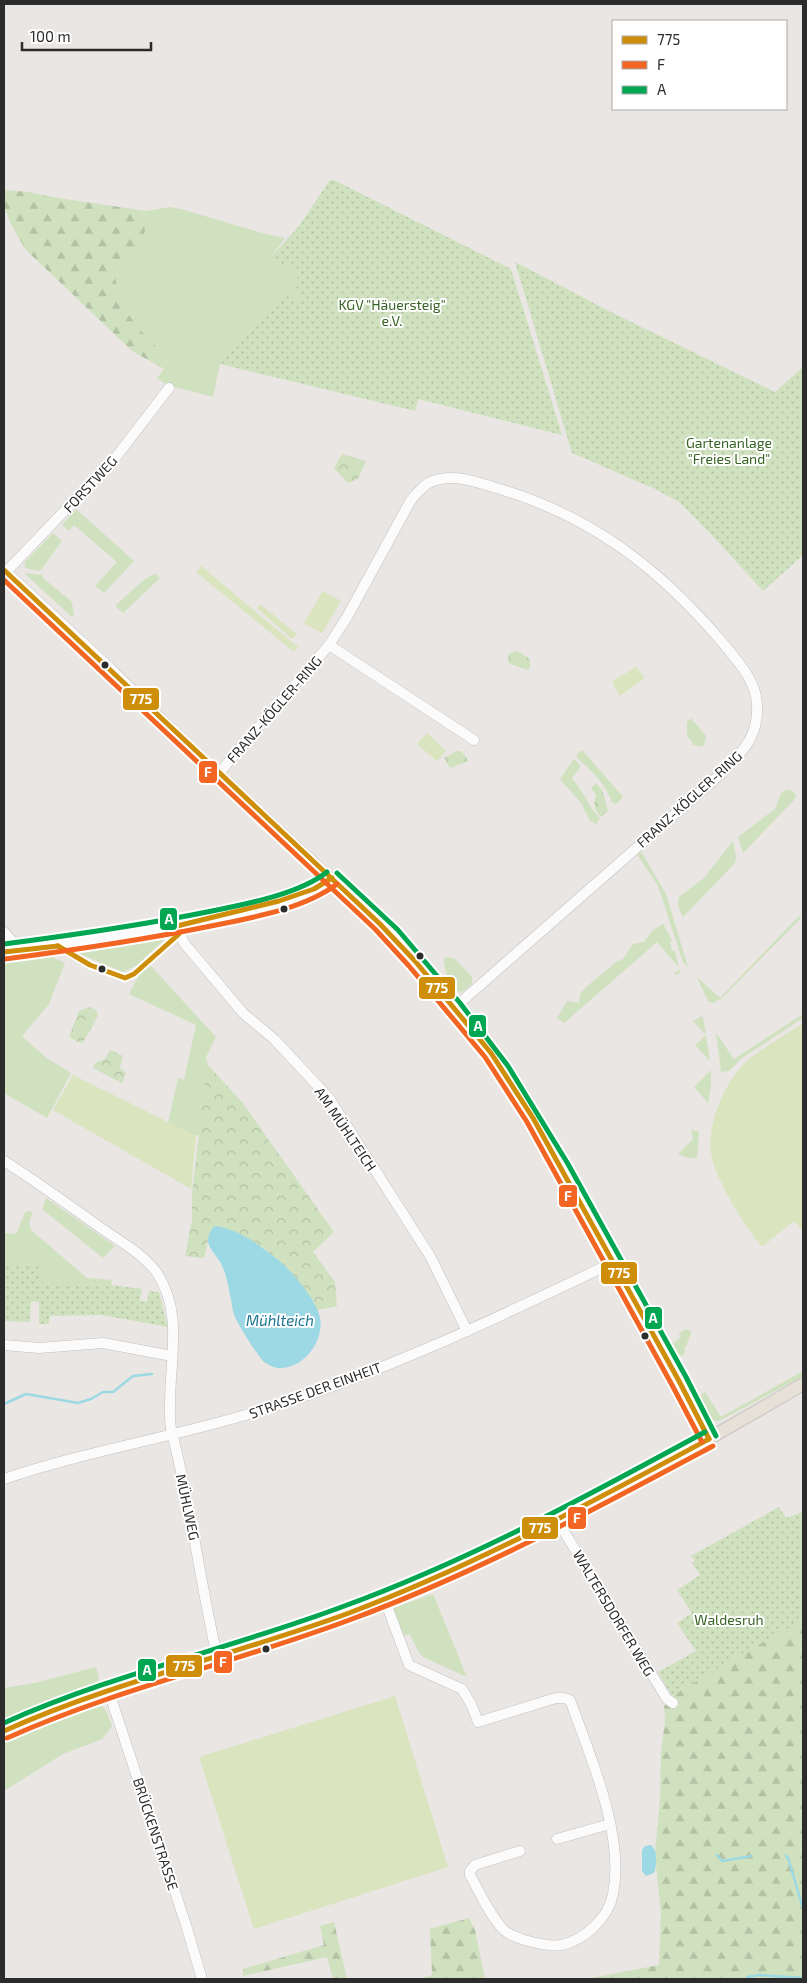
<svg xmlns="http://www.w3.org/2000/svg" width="807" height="1983" font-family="'Exo 2',sans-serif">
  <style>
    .grass { fill: #d0e1bf }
    .forest { fill: url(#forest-firs) }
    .park { fill: url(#park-crowns) }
    .garden { fill: url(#garden-dots) }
    .pitch { fill: #dae4be }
    .water { fill: #9dd9e4 }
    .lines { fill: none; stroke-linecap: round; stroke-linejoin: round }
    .stream { stroke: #9dd9e4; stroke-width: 2.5 }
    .minor-casing { stroke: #c2c1c1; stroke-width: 11 }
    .major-casing { stroke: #c5c4c2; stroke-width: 14 }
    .minor { stroke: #fcfbfb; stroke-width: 10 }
    .major { stroke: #e6e0d6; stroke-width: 12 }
    .bus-1-casing { stroke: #fff; stroke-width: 9 }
    .bus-2-casing { stroke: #fff; stroke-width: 9 }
    .bus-3-casing { stroke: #fff; stroke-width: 9 }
    .bus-1 { stroke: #ce8e09; stroke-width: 5 }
    .bus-2 { stroke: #f26522; stroke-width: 5 }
    .bus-3 { stroke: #00a651; stroke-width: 5 }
    .bus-dot { fill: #2c2c2c; stroke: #fff; stroke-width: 2 }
    .labels { text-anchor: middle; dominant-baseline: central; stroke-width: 4; stroke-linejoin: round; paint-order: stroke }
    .park-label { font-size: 14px; fill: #366322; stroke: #fff }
    .street-label { font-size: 14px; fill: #2c2c2c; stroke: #fff }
    .water-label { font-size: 15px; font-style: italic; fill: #1b7591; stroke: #fff }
    .line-badge { stroke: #fff; stroke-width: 2 }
    .badge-label { font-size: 14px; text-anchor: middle; font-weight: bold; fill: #fff }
  </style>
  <defs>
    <pattern id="forest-firs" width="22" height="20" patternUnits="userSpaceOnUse" patternTransform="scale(1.25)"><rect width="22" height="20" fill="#d0e1bf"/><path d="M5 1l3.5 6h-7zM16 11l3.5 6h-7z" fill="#b3c1a4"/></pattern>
    <pattern id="park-crowns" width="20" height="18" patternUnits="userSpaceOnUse" patternTransform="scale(1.25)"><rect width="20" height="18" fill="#d0e1bf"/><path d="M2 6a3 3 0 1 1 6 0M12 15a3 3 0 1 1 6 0" fill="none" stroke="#b3c1a4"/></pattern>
    <pattern id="garden-dots" width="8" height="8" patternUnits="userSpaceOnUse" patternTransform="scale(1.25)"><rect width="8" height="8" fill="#d0e1bf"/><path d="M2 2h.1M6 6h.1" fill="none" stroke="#b3c1a4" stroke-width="1.8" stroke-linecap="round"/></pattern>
  </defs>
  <rect width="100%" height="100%" fill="#e9e6e3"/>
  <g class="grass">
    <path d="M170,207L181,209L265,234L285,238L270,258L300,273L303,291L301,300L270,306L258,322L220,364L213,397L167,385L157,378L164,369L168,358C140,331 123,316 115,277L144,240L146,211Z"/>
    <path d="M76,509L134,561L104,593L95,586L117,562L74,525L69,531L62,525Z"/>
    <path d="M53,533L62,541L40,571L25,568V562Z"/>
    <path d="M24,573L43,575V578L72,602L74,616L72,617Z"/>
    <path d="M155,574L160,578L123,613L115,606L145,579Z"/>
    <path d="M691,718L706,736L704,745L701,747L693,745L692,741L687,737V722Z"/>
    <path d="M580,751H583L623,797L616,804L612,802C605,783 591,770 576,757Z"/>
    <path d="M574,759L581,766L572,778L582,792L592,809L600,818L596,824L590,821L581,803L560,779Z"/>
    <path d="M787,790H791L796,795L795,799L743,853L738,837L775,809L781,793Z"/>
    <path d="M733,841L736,856L735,863L683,917C680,912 676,903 679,897L704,878Z"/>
    <path d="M638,852L642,853L666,894L688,967L685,965L682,959L658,886L638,856Z"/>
    <path d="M799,916L801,918L722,998L713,1003L708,1001L697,977L720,998Z"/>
    <path d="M663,924L672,940L670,942L672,951H675L680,972L677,975L674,974L680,969L657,942L564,1023L557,1018L567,1001L579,1003L580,994L584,989L616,962L623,959L633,944L644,942L653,930Z"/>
    <path d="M162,936L164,940L137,965L123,972L73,951L74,949Z"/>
    <path d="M45,954L65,963L49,1004L22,1036L45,1057L71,1073L47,1118L4,1093V960Z"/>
    <path d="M448,957L455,959L472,977V984L462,992L456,991C450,985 443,967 444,959Z"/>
    <path d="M149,964L216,1037L206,1057L208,1065L198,1119L199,1134L196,1136L168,1123L178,1078L184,1080L196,1025L129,994L139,975Z"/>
    <path d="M803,1014V1018L742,1058L729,1071L721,1072L716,1033L734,1059Z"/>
    <path d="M702,1016L703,1017L710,1061L695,1045L706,1035L693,1021Z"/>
    <path d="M711,1070V1085L708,1103L694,1087Z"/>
    <path d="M691,1129L699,1132L697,1158H688L678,1154L693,1139Z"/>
    <path d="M46,1198L115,1246L103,1258L42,1209Z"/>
    <path d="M26,1211L33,1212L29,1223L31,1230L87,1278L112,1280L111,1285L38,1283V1265L4,1263V1233L16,1234Z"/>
    <path d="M686,1329L691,1331C692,1337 687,1339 687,1345L684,1348L685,1354L680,1356L672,1344L680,1338L679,1333Z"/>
    <path d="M803,1371V1376L719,1421H715C706,1415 703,1405 699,1396L705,1392L721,1417Z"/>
    <path d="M433,1594L467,1677L423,1657L418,1651L410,1634L403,1636L393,1608Z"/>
    <path d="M96,1667L99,1678L97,1685L35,1707L4,1722V1688L35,1683Z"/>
    <path d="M94,1706H102L106,1710L112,1726L102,1739L63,1754L4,1791V1743L59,1717Z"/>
  </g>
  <g class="forest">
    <path d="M4,190L29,192L52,197L146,211L144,240L115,277C123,316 140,331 168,358L164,369L132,351L25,249L11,224L4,206Z"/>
    <path d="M803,1620V1979H586L659,1965L661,1914L655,1854L660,1799L661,1751L665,1721L664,1706L672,1696L728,1662Z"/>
    <path d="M469,1918L475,1930L485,1979H419L432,1975L430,1929Z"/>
    <path d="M334,1922L347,1979H333L327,1957L243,1976V1969L324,1945L320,1926Z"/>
  </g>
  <g class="park">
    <path d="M342,454L366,461L358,479L348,483L334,468Z"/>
    <path d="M517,651L530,659V668L527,670L509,663L508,656L509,653Z"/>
    <path d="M457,751H461L469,761L450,768L444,758Z"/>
    <path d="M596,783L602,790L608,811L601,817C594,809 593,805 596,795L591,788Z"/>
    <path d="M89,1007L96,1010L98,1016L82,1044L69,1037L79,1011Z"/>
    <path d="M110,1050L123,1056L120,1068L126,1073L122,1083L93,1068L95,1063L105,1059Z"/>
    <path d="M208,1065L242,1102L334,1232L313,1252L335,1282L337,1306L318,1310L283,1264L264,1248L214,1226L210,1232L204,1258L185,1256L192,1220V1193L199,1134L198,1119Z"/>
  </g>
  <g class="garden">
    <path d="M330,180L336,181L511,269L562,435L418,399L415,411L220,364L258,322L270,306L283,295L301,300L302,289L292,287L300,273L270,258L299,226Z"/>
    <path d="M515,262L611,312L775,392L803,367V555L763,591L708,531L679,502L655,489L572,453Z"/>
    <path d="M4,1263L38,1265L39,1283L111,1285L142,1289L140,1301L147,1302L149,1291L159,1292L168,1327L102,1315L50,1316L49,1324H39V1302L31,1301L30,1322L5,1321Z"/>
    <path d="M779,1507L786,1518L803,1512V1620L728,1662L672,1696L658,1672L696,1651L677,1623L692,1613L677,1590L700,1575L692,1563L695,1561L691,1556Z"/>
  </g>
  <g class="pitch">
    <path d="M201,566L298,647L294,652L196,572Z"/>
    <path d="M323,591L341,601L322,633L304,623Z"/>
    <path d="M260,604L297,634L292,639L257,608Z"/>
    <path d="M636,667L645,678L620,696L613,684V681Z"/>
    <path d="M427,733L446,751L437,761L417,744Z"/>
    <path d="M803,1023V1231L794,1221L762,1247C744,1226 715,1179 711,1153C707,1125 724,1084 743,1065C759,1049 785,1036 803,1023Z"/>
    <path d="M73,1075L196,1136L191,1189L53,1110Z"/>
    <path d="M395,1696L448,1867L254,1929L199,1757Z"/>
  </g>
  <g class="water">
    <path d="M214,1226C236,1228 260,1245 277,1259C291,1270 310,1293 317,1309C330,1334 306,1370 278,1368C274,1368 267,1364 264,1362C259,1358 237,1323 235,1317C232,1310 232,1302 230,1295C228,1284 225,1268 218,1259C209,1246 203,1242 214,1226Z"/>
    <path d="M651,1845C658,1851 657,1865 654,1873L646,1876L642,1871V1850L645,1846Z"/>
  </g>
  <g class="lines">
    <g class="stream">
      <path d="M4,1404L26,1394L78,1403L91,1399L103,1392H113L133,1376L152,1374"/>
      <path d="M717,1855L722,1861L752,1856"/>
      <path d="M786,1856L788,1858L803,1908"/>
      <path d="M747,1977L760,1975L803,1978"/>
    </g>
    <defs>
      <g id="minor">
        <path d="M4,570L109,667L187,744L380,924L415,961L491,1053L533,1118L561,1168L601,1243L679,1381L709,1439"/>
        <path d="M4,574L116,457L169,388"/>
        <path d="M329,645L474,740"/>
        <path d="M219,773L329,645L347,617L411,500C417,493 424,484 433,481C453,474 474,481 493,487C589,514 658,567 722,642C736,659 756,680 757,704C759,736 743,751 723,772L454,1008"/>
        <path d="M177,926L184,943L243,1013L274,1039L329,1098L430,1256L467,1331"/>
        <path d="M4,932L20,950"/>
        <path d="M4,952C69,943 135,935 199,921C228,915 256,910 284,900C301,894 318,890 332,878"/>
        <path d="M4,1161C37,1182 69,1205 101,1228C119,1241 144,1254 157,1273C183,1312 170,1359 170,1403C170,1412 169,1423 172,1433C191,1506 200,1582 217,1656"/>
        <path d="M4,1345L39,1348L103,1343L172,1356"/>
        <path d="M4,1479C84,1452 168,1438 249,1414C374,1377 495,1319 612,1263"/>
        <path d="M557,1520L667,1699L673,1703"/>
        <path d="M384,1598L409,1665L462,1689L471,1704L478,1722L556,1698H564L570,1700C590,1755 625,1836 613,1894C609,1917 584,1941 561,1945C550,1947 535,1943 524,1940C517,1937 509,1935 504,1930C491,1918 479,1891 470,1875V1871L475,1865L520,1851"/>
        <path d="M108,1689L186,1925L202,1979"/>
        <path d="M557,1839L610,1824"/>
      </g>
      <path id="major" d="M4,1731C98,1686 200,1665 299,1631C476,1569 642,1479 803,1384"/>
    </defs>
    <use href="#minor" class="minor-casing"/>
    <use href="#major" class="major-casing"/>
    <use href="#minor" class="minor"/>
    <use href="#major" class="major"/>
    <defs>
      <g id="bus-1">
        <path d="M4,570L380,924L415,961L491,1053L533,1118L679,1381L709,1439"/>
        <path d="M177,926L279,901L314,889L332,878"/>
        <path d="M58,946L90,965L125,978L134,974L179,934"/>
        <path d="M4,952L58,946"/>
        <path d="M4,1731C116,1681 235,1655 349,1613C474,1566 592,1502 709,1439"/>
      </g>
      <g id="bus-2">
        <path d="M4,580L375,929L409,966L485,1057L527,1122L672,1385L702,1442"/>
        <path d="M5,959C74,950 143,940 211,926C251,918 304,909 337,884"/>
        <path d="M7,1738C119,1688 238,1662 352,1619C477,1573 595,1509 713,1446"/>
      </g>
      <g id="bus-3">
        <path d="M337,873L398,930L460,1003L508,1066L568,1164L686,1377L716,1436"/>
        <path d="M4,944C74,935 143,925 212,911C247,904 299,894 327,872"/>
        <path d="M4,1723C115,1673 234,1648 347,1605C472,1559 589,1495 705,1432"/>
      </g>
    </defs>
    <use href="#bus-1" class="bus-1-casing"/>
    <use href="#bus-2" class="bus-2-casing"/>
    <use href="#bus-3" class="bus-3-casing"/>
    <use href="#bus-1" class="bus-1"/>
    <use href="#bus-2" class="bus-2"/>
    <use href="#bus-3" class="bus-3"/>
  </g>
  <g class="bus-dot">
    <circle cx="105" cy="665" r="4.5"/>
    <circle cx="284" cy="909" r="4.5"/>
    <circle cx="420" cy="956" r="4.5"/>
    <circle cx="102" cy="969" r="4.5"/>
    <circle cx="645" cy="1336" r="4.5"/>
    <circle cx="266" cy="1649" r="4.5"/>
  </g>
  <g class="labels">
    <g class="park-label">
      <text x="392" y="304">KGV "Häuersteig"<tspan x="392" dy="16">e.V.</tspan></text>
      <text x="729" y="442">Gartenanlage<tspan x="729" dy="16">"Freies Land"</tspan></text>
      <text x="729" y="1619">Waldesruh</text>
    </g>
    <g class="street-label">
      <text transform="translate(90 484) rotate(-47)">FORSTWEG</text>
      <text transform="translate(274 709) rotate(-49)">FRANZ-KÖGLER-RING</text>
      <text transform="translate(689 799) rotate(-42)">FRANZ-KÖGLER-RING</text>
      <text transform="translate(346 1129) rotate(56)">AM MÜHLTEICH</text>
      <text transform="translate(315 1390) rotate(-20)">STRASSE DER EINHEIT</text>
      <text transform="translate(188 1507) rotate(78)">MÜHLWEG</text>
      <text transform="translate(614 1613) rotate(59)">WALTERSDORFER WEG</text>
      <text transform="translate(156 1834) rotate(72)">BRÜCKENSTRASSE</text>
    </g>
    <g class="water-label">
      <text x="280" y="1320">Mühlteich</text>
    </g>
  </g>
  <g class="line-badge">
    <rect x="122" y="687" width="38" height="24" rx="5" fill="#ce8e09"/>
    <rect x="198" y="760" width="20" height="24" rx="5" fill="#f26522"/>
    <rect x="159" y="907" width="19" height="24" rx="5" fill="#00a651"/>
    <rect x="418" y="976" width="38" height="24" rx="5" fill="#ce8e09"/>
    <rect x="468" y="1014" width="19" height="24" rx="5" fill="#00a651"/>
    <rect x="558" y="1184" width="20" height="24" rx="5" fill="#f26522"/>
    <rect x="600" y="1261" width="38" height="24" rx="5" fill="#ce8e09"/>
    <rect x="644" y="1306" width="19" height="24" rx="5" fill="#00a651"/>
    <rect x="567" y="1506" width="20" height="24" rx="5" fill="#f26522"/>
    <rect x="521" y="1516" width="38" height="24" rx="5" fill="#ce8e09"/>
    <rect x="213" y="1650" width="20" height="24" rx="5" fill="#f26522"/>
    <rect x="165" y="1654" width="38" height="24" rx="5" fill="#ce8e09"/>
    <rect x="137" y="1658" width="20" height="24" rx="5" fill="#00a651"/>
  </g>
  <g class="badge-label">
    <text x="141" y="704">775</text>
    <text x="208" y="777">F</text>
    <text x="169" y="924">A</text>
    <text x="437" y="993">775</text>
    <text x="478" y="1031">A</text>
    <text x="568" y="1201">F</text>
    <text x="619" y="1278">775</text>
    <text x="653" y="1323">A</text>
    <text x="577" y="1523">F</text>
    <text x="540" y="1533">775</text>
    <text x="223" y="1667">F</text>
    <text x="184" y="1671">775</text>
    <text x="147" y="1675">A</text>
  </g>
  <rect width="807" height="1983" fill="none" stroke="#2c2c2c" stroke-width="10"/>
  <rect x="612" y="20" width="175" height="90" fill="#ffffff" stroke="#ababab"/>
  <rect x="622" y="36" width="25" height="8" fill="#ce8e09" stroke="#ababab"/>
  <text x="657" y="45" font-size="15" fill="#2c2c2c">775</text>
  <rect x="622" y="61" width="25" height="8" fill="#f26522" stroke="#ababab"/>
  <text x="657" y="70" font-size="15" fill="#2c2c2c">F</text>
  <rect x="622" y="86" width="25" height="8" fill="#00a651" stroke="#ababab"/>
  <text x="657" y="95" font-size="15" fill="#2c2c2c">A</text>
  <path d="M22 42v8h129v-8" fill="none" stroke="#2c2c2c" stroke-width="2.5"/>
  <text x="30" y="42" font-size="15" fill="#2c2c2c" stroke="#ffffff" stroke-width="4" paint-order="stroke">100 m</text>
</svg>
